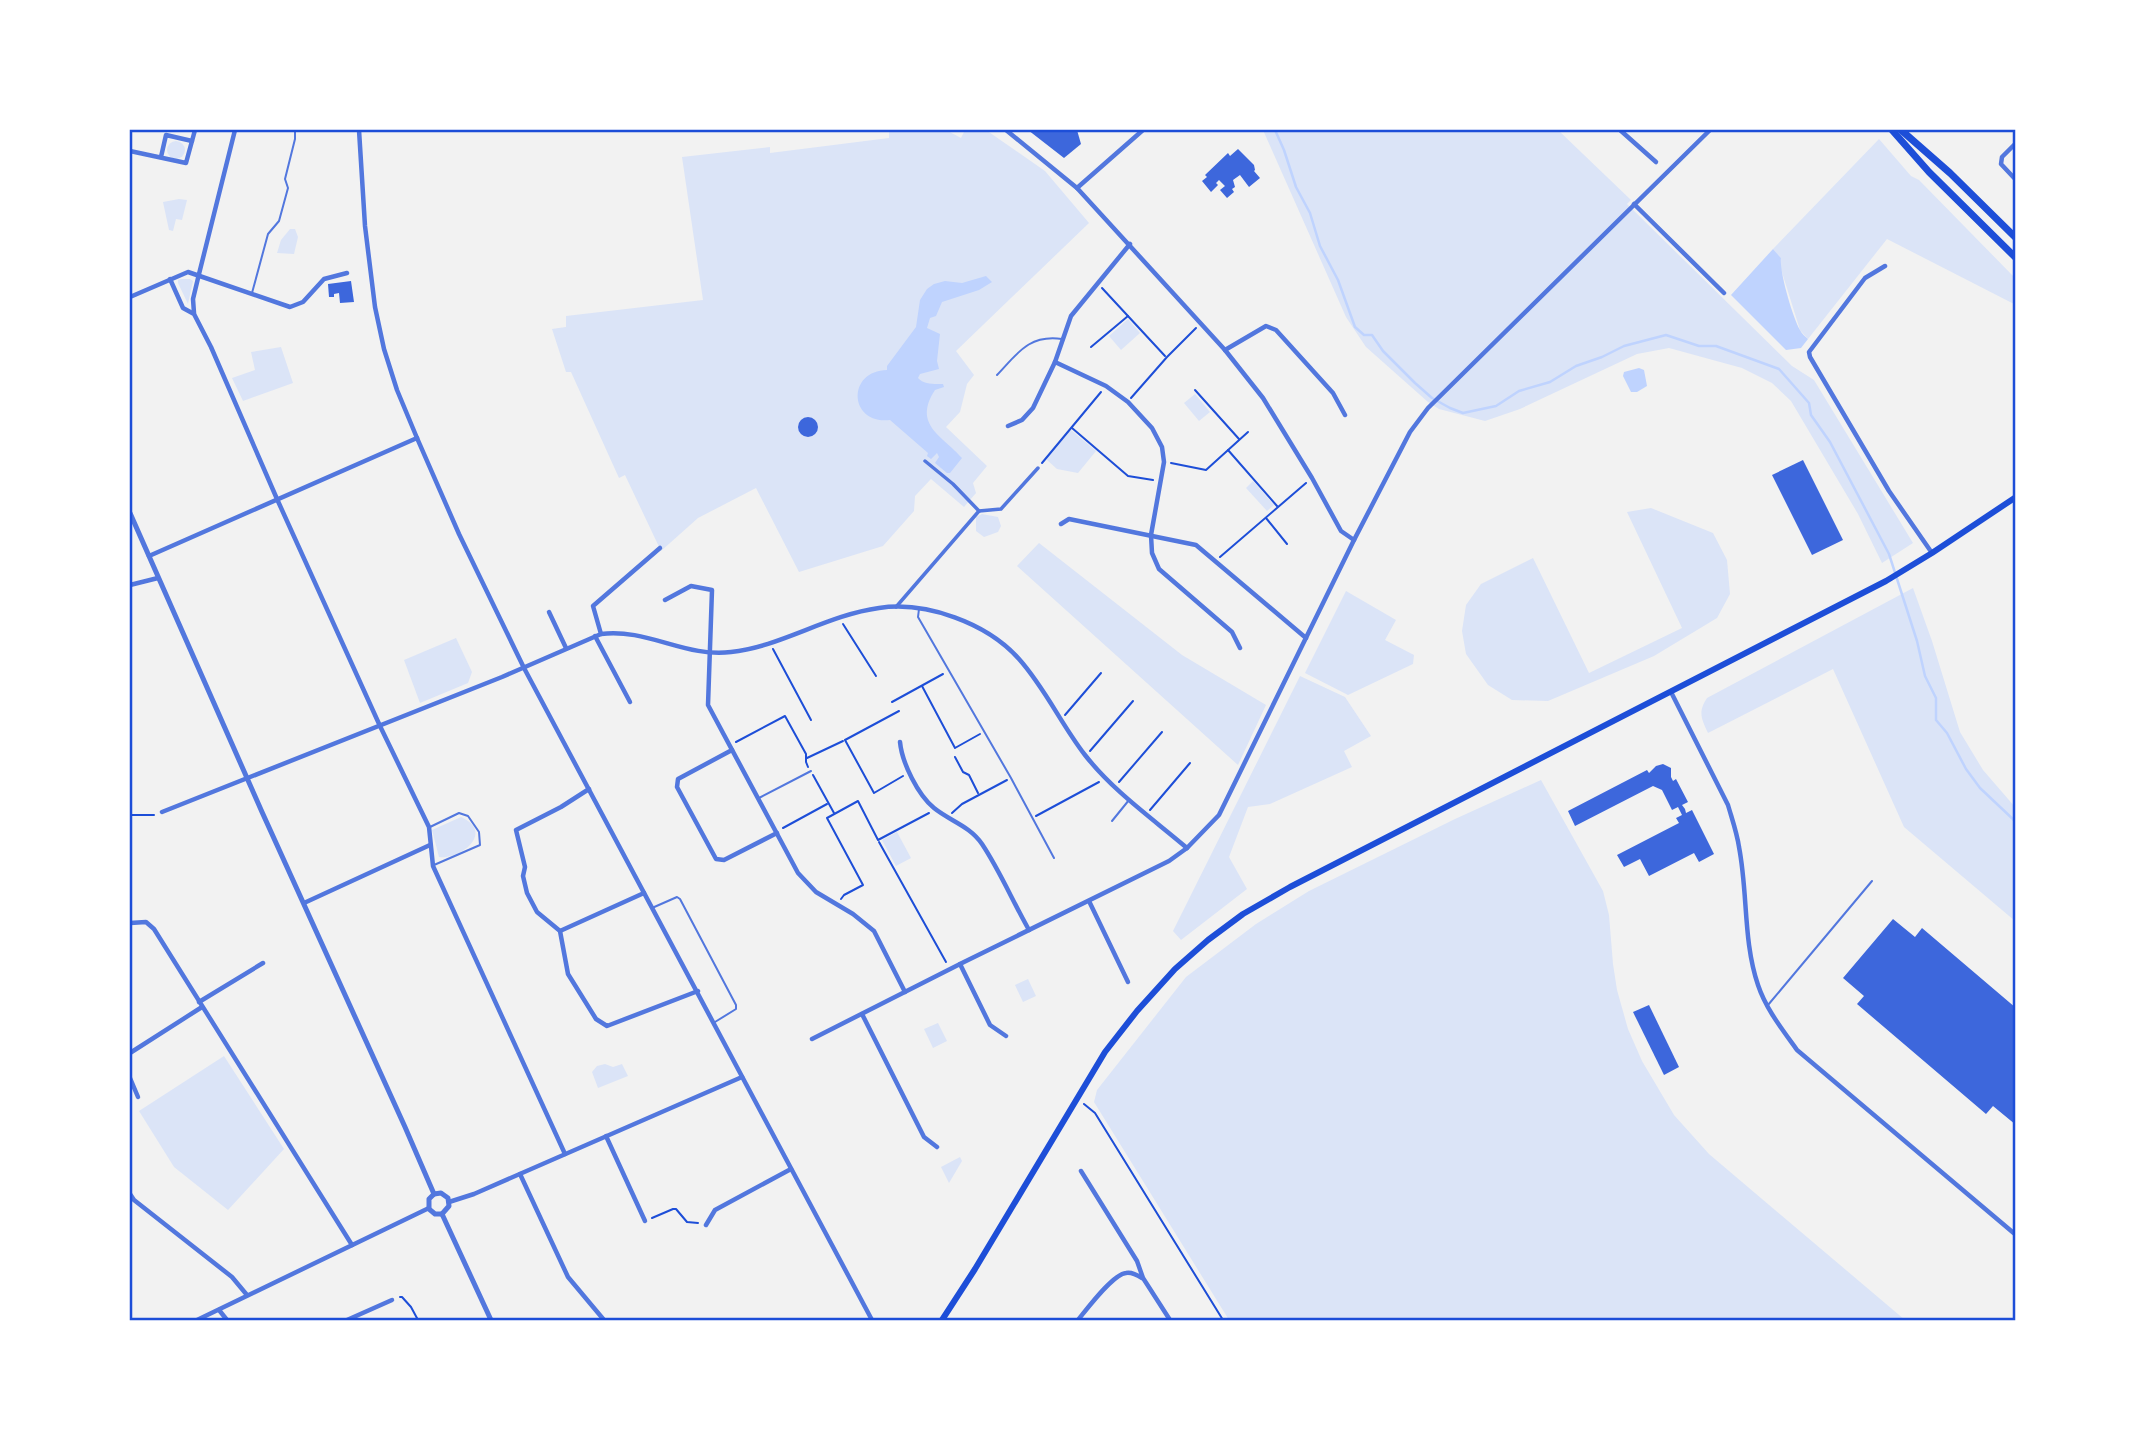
<svg xmlns="http://www.w3.org/2000/svg" width="2145" height="1450" font-family="Arial,sans-serif">
  <style>
    .green { fill: #dbe4f7 }
    .water { fill: #bfd3fe }
    .lines { fill: none; stroke-linecap: round; stroke-linejoin: round }
    .stream { stroke: #bfd3fe; stroke-width: 2.5 }
    .building { fill: #3d67dc }
    .path { stroke: #1d4ed8; stroke-width: 2 }
    .service { stroke: #5277de; stroke-width: 2 }
    .pedestrian { stroke: #5277de; stroke-width: 3.5 }
    .minor { stroke: #5277de; stroke-width: 4.5 }
    .tertiary { stroke: #5277de; stroke-width: 5 }
    .secondary { stroke: #1d4ed8; stroke-width: 6 }
    .primary { stroke: #1d4ed8; stroke-width: 7 }
    .neatline { fill: none; stroke: #1d4ed8; stroke-width: 2.5 }
  </style>
  <rect width="100%" height="100%" fill="#f2f2f2"/>
  <g class="green">
    <path d="M908,130H946L961,138L965,130H986L1045,171L1089,223L956,351L974,375L967,384L960,412L946,427L987,466L973,483L976,493L964,507L931,479L915,496L914,511L883,546L799,572L756,488L698,518L661,551L625,475L619,478L571,372H566L552,329L566,327V316L703,300L682,157L770,147V153L889,138V132Z"/>
    <path d="M1263,130H1558L1631,200L1627,204L1792,366L1814,380L1913,543L1882,563L1858,514L1791,401L1772,383L1742,368L1669,348L1637,354L1520,409L1485,421L1439,409L1428,402L1366,347L1346,317Z"/>
    <path d="M1879,139L1911,176L1919,180L2015,278L2014,304L1887,239L1808,339L1800,330L1780,266L1781,258L1773,249Z"/>
    <circle cx="176" cy="150" r="9"/>
    <path d="M179,199L187,200L182,220L176,219L173,231L169,230L163,202Z"/>
    <path d="M290,229H295L298,237L294,254L277,253L281,240Z"/>
    <path d="M181,279H190L193,281L188,304L178,283V280Z"/>
    <path d="M1128,319L1140,333L1121,350L1109,336Z"/>
    <path d="M281,347L293,383L243,401L232,378L255,370L251,352Z"/>
    <path d="M1195,394L1210,412L1199,421L1184,403Z"/>
    <path d="M1071,430L1096,451L1078,473L1057,469L1046,459Z"/>
    <path d="M1253,481L1274,505L1267,511L1246,488Z"/>
    <path d="M1651,508L1713,533L1727,560L1730,594L1717,618L1654,656L1548,701L1512,700L1488,685L1466,654L1462,631L1466,605L1481,584L1533,558L1589,673L1682,628L1627,512Z"/>
    <path d="M982,514L998,517L1001,526L998,532L984,537L976,531V517Z"/>
    <path d="M1039,543L1182,655L1266,705L1238,765L1017,566Z"/>
    <path d="M1913,588L1932,641L1960,732L1983,770L2015,807V921L1904,827L1833,669L1708,733C1701,718 1698,712 1707,698Z"/>
    <path d="M1346,591L1396,620L1385,640L1414,655L1413,664L1348,695L1305,673Z"/>
    <path d="M456,638L472,672L468,683L420,703L404,660Z"/>
    <path d="M1300,676L1345,697L1371,736L1344,751L1352,767L1270,804L1248,807L1229,857L1247,889L1181,940L1173,931Z"/>
    <path d="M1541,780L1603,891L1609,915L1613,964L1617,990L1628,1029L1642,1061L1674,1115L1709,1154L1905,1320H1229L1094,1102L1097,1090L1186,977L1256,924L1309,891L1455,819Z"/>
    <path d="M461,817C496,833 459,860 439,857L432,830Z"/>
    <path d="M897,832L911,858L896,866L882,840Z"/>
    <path d="M1028,979L1036,996L1023,1002L1015,985Z"/>
    <path d="M938,1023L947,1041L933,1048L924,1029Z"/>
    <path d="M224,1056L284,1149L228,1210L174,1167L139,1111Z"/>
    <path d="M605,1064L613,1067L622,1064L628,1076L598,1088L592,1072L597,1066Z"/>
    <path d="M960,1157L962,1161L949,1183L941,1167Z"/>
  </g>
  <g class="water">
    <path d="M1773,249L1781,258C1779,271 1793,318 1800,330C1802,334 1805,336 1808,339L1801,348L1786,350L1731,295Z"/>
    <path d="M986,276L992,282L979,290L942,302L936,316L930,318L927,328L940,334L937,361L939,369L920,374L918,378C924,385 935,384 943,384L944,387L935,390C912,425 943,436 962,458L950,473H947L935,463L939,457L937,453L931,459L927,456L928,453L890,420C849,425 846,371 887,370V366L916,327L920,300L927,289L934,284L945,281L962,283Z"/>
    <path d="M1639,368L1644,370L1647,386L1637,392H1631L1623,376L1624,372Z"/>
  </g>
  <g class="lines">
    <path class="stream" d="M1275,130L1284,150L1296,187L1310,213L1320,246L1338,280L1355,327L1364,335H1372L1383,351L1415,383L1432,398L1450,408L1463,413L1496,406L1519,391L1550,382L1576,366L1602,357L1624,346L1666,335L1699,346H1716L1779,369L1809,403L1811,415L1830,442L1889,554L1917,641L1925,676L1936,698V720L1947,733L1966,769L1980,788L2016,822"/>
  </g>
  <g class="building">
    <path d="M1028,130H1077L1081,144L1064,158Z"/>
    <path d="M1238,149L1254,165L1255,170L1254,171L1260,178L1249,187L1240,175L1233,180L1235,187L1232,189L1234,192L1227,198L1220,190L1225,186L1219,180L1216,183L1218,185L1211,192L1202,181L1207,177L1205,175L1228,153L1230,156Z"/>
    <path d="M351,281L354,302L340,303L339,293L334,294V297H329L328,284Z"/>
    <circle cx="808" cy="427" r="10"/>
    <path d="M1803,460L1843,540L1812,555L1772,475Z"/>
    <path d="M1663,764L1671,768V777L1673,781L1676,779L1688,802L1682,805L1685,809L1686,813L1692,810L1714,854L1699,862L1694,853L1649,876L1640,859L1624,867L1617,855L1679,823L1676,818L1682,815L1678,807L1672,810L1662,790L1653,786L1575,826L1568,811L1647,770L1649,773L1656,766Z"/>
    <path d="M1893,919L1915,937L1922,928L2016,1008V1125L1993,1106L1986,1114L1857,1004L1864,996L1843,978Z"/>
    <path d="M1649,1005L1679,1067L1664,1075L1633,1012Z"/>
  </g>
  <g class="lines">
    <g class="path">
      <path d="M1102,288L1165,356"/>
      <path d="M1091,347L1128,316"/>
      <path d="M1195,390L1239,439"/>
      <path d="M1131,398L1167,357L1196,328"/>
      <path d="M1072,428L1128,476L1153,480"/>
      <path d="M1228,450L1277,506"/>
      <path d="M1042,463L1101,392"/>
      <path d="M1171,463L1206,470L1248,432"/>
      <path d="M1266,518L1287,544"/>
      <path d="M1220,557L1306,483"/>
      <path d="M843,624L876,676"/>
      <path d="M773,649L811,720"/>
      <path d="M922,686L955,748L980,734"/>
      <path d="M892,702L943,674"/>
      <path d="M899,711L845,740L874,793L903,776"/>
      <path d="M1065,715L1101,673"/>
      <path d="M736,742L785,716L806,754V762L808,767"/>
      <path d="M1090,751L1133,701"/>
      <path d="M955,757L963,772L969,775L978,793"/>
      <path d="M807,758L843,741"/>
      <path d="M813,775L834,813"/>
      <path d="M1119,782L1162,732"/>
      <path d="M1150,810L1190,763"/>
      <path d="M952,813L962,804L1007,780"/>
      <path d="M130,815H154"/>
      <path d="M1036,816L1099,782"/>
      <path d="M783,828L827,804"/>
      <path d="M879,842L946,962"/>
      <path d="M841,899L844,895L863,885L827,818L858,801L878,840L929,813"/>
      <path d="M1084,1104L1095,1113L1223,1320"/>
      <path d="M652,1218L673,1209H676L687,1222L698,1223"/>
      <path d="M400,1297H402L411,1307L418,1320"/>
    </g>
    <g class="service">
      <path d="M252,293L268,234L279,221L288,188L285,179L295,139V130"/>
      <path d="M997,375C1017,354 1029,334 1062,339"/>
      <path d="M919,609L918,617L1011,778L1054,858"/>
      <path d="M759,798L811,771"/>
      <path d="M1112,821L1129,800"/>
      <path d="M430,827L459,813L468,816L479,832L480,845L434,865"/>
      <path d="M652,908L677,897L680,899L736,1005V1009L715,1022"/>
      <path d="M1768,1005L1872,881"/>
    </g>
    <g class="pedestrian">
      <path d="M925,461L953,484L979,511"/>
      <path d="M979,511L1001,509L1038,468"/>
      <path d="M896,607L979,511"/>
    </g>
    <g class="minor">
      <path d="M359,130L365,226L375,307L384,349L397,390L417,438L459,534L524,668L872,1320"/>
      <path d="M1006,130L1077,188L1225,350L1263,398L1312,478L1341,531L1354,540"/>
      <path d="M1620,130L1656,162"/>
      <path d="M192,141L195,130"/>
      <path d="M2016,143L2002,157L2001,164L2016,180"/>
      <path d="M130,151L186,163L192,141L166,135L161,157"/>
      <path d="M1077,188L1143,130"/>
      <path d="M1634,204L1724,293"/>
      <path d="M1885,266L1865,278L1809,352L1810,357L1889,491L1932,553"/>
      <path d="M170,279L183,308L194,314L211,347L277,499L380,726L429,827L433,866L565,1154"/>
      <path d="M130,297L188,272L290,307L303,302L324,279L347,273"/>
      <path d="M194,313L193,299L199,274L235,130"/>
      <path d="M1225,350L1266,326L1276,330L1333,393L1345,415"/>
      <path d="M1055,362L1106,386L1128,402L1152,428L1162,447L1164,462L1151,535L1152,553L1159,569L1232,632L1240,648"/>
      <path d="M1008,426L1022,420L1033,408L1055,362L1071,316L1130,244"/>
      <path d="M1061,524L1069,519L1196,545L1306,638"/>
      <path d="M149,556L417,438"/>
      <path d="M130,585L158,578"/>
      <path d="M665,600L691,586L712,590L708,705L798,873L816,892L853,914L874,931L905,992"/>
      <path d="M549,612L566,648"/>
      <path d="M601,634L593,606L660,548"/>
      <path d="M595,636L630,702"/>
      <path d="M1671,692L1728,805C1732,819 1737,833 1739,847C1748,893 1743,941 1758,985C1766,1009 1782,1029 1797,1050L2016,1235"/>
      <path d="M900,742C902,763 918,795 934,808C950,821 970,826 982,844C1000,871 1013,902 1029,930"/>
      <path d="M732,750L678,779L677,787L716,859L724,860L777,833"/>
      <path d="M589,789L561,807L516,830L525,867L523,876L527,893L537,912L560,931L568,974L596,1019L607,1026L698,991"/>
      <path d="M162,812L502,677L601,634C647,628 686,658 731,652C780,647 827,615 879,608C926,601 987,623 1019,659C1045,688 1061,724 1085,755C1113,791 1153,819 1187,848"/>
      <path d="M1089,901L1128,982"/>
      <path d="M304,903L430,845"/>
      <path d="M130,923L146,922L154,929L352,1245"/>
      <path d="M560,931L644,893"/>
      <path d="M960,964L990,1025L1006,1036"/>
      <path d="M199,1002L263,963"/>
      <path d="M862,1014L924,1137L937,1147"/>
      <path d="M812,1039L964,962L1169,861L1187,848L1219,815L1354,540L1410,432L1428,408L1710,130"/>
      <path d="M130,1053L202,1007"/>
      <path d="M130,1078L138,1097"/>
      <path d="M606,1136L645,1221"/>
      <path d="M1081,1171L1137,1261L1143,1278L1170,1320"/>
      <path d="M520,1174L568,1277L604,1320"/>
      <path d="M130,1194L134,1200L232,1277L247,1295"/>
      <path d="M449,1202L474,1194L742,1077"/>
      <path d="M706,1225L715,1210L791,1169"/>
      <path d="M219,1310L227,1320"/>
      <path d="M197,1320L429,1208"/>
      <path d="M347,1320L392,1300"/>
      <path d="M1078,1320C1087,1309 1113,1274 1126,1273C1132,1272 1137,1275 1142,1278"/>
    </g>
    <g class="tertiary">
      <path d="M130,513L262,812L405,1127L434,1194"/>
      <path d="M434,1194L441,1193L448,1198L449,1206L442,1214"/>
      <path d="M434,1194L429,1199V1209L435,1214H442"/>
      <path d="M442,1214L491,1320"/>
    </g>
    <path class="secondary" d="M942,1320L975,1269L1105,1052L1137,1011L1175,969L1208,940L1243,914L1290,887L1886,581L1932,553L2016,497"/>
    <g class="primary">
      <path d="M1892,130L1929,172L2016,258"/>
      <path d="M1901,130L1950,173L2016,238"/>
    </g>
  </g>
  <rect width="2145" height="1450" fill="none" stroke="#ffffff" stroke-width="262"/>
  <rect x="131" y="131" width="1883" height="1188" class="neatline"/>
</svg>
